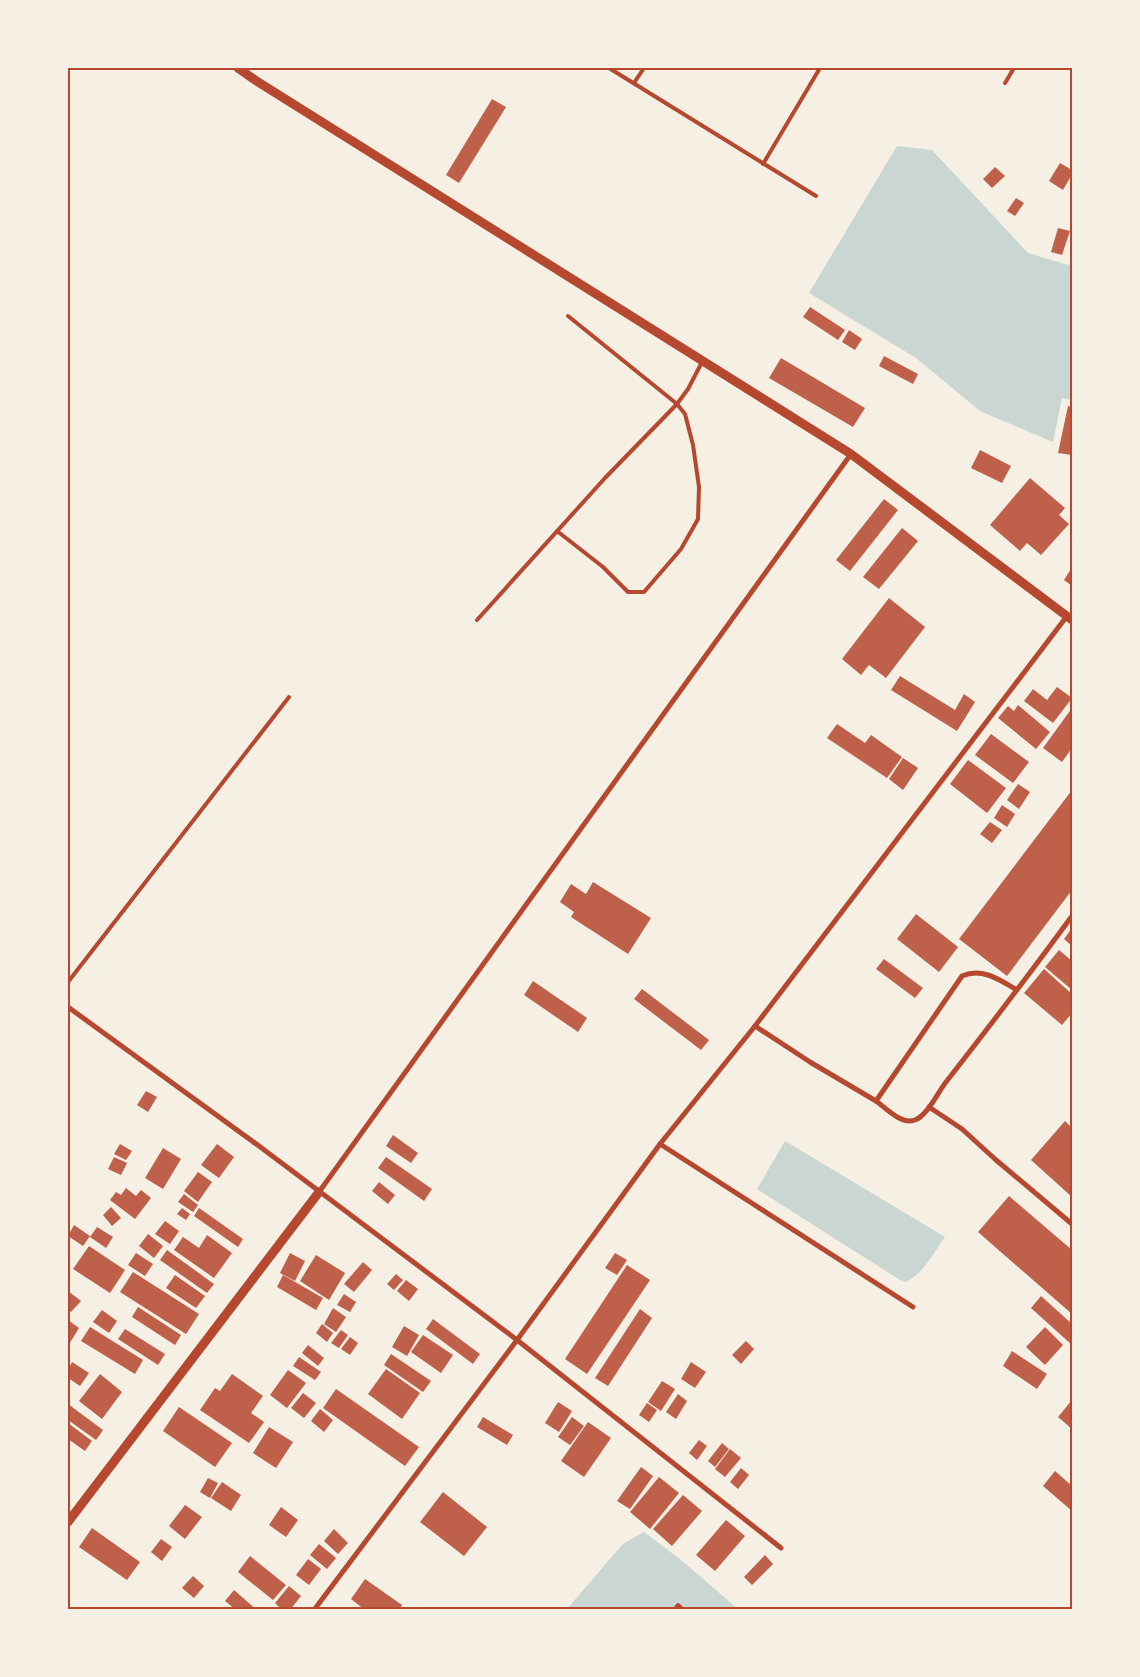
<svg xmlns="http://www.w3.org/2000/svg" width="1140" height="1677" font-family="Figtree,sans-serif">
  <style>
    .water { fill: #c9d6d2 }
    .building { fill: #bf614a }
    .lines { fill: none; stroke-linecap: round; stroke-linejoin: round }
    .service { stroke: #b5482f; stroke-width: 4 }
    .minor { stroke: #b5482f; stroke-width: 5 }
    .tertiary { stroke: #b5482f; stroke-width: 9 }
    .neatline { fill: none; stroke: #b5482f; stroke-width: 2 }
  </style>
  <rect width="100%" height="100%" fill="#f6efe4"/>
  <g class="water">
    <path d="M897,146L932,150L1028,253L1068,265L1072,262V400L1062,398L1053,442L980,411L916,358L809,293Z"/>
    <path d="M785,1141L945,1237C934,1252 924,1273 906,1282L900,1280L757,1189Z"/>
    <path d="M644,1532L681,1560L738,1609L566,1610L623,1544Z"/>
  </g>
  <g class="building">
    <path d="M492,99L506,107L459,183L446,175Z"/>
    <path d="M1060,163L1072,170V174L1063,190L1049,181Z"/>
    <path d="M995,167L1005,176L992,188L983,179Z"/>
    <path d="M1016,198L1024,203L1015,216L1007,211Z"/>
    <path d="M1058,228L1070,231L1062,255L1051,252Z"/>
    <path d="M810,307L845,330L838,340L803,317Z"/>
    <path d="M849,330L862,339L855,350L842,342Z"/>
    <path d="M884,356L918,374L913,384L879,366Z"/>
    <path d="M781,358L865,408L853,427L769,378Z"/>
    <path d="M1068,406L1072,407V455L1058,453Z"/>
    <path d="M980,450L1011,466L1002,483L971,468Z"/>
    <path d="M1030,478L1065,508L1059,515L1069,524L1041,555L1027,543L1020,551L990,525Z"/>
    <path d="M884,499L898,510L850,571L836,560Z"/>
    <path d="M902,528L918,541L879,589L863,577Z"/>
    <path d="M1072,567V586L1064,580Z"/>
    <path d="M889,598L925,627L886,678L869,665L861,675L842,659Z"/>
    <path d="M900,676L955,710L964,694L975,702L957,731L891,690Z"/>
    <path d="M1057,687L1072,698L1053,723L1024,701L1033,689L1047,700Z"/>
    <path d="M1018,705L1050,732L1036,749L998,718L1008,706L1014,711Z"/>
    <path d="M1072,708V748L1062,762L1043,748Z"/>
    <path d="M837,724L865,743L871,735L902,757L887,778L827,738Z"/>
    <path d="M991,734L1029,762L1013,783L975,755Z"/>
    <path d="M903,758L918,768L903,790L889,779Z"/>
    <path d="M968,760L1006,788L987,813L950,784Z"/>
    <path d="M1018,784L1030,792L1019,809L1007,800Z"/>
    <path d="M1072,790V890L1007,976L959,939Z"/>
    <path d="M1002,805L1015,814L1007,827L994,818Z"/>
    <path d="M990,822L1002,830L992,843L980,834Z"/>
    <path d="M593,882L651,918L628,954L571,917L574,912L560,902L571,884L586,894Z"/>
    <path d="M916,914L958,947L939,972L897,939Z"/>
    <path d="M1072,928V946L1064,939Z"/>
    <path d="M1059,950L1072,961V990L1045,967Z"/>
    <path d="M884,959L923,988L915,998L876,969Z"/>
    <path d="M1044,969L1072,994V1013L1062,1025L1024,993Z"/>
    <path d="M533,981L587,1018L578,1032L524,995Z"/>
    <path d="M642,989L709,1040L701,1050L634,999Z"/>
    <path d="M146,1091L157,1097L148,1112L137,1105Z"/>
    <path d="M1065,1121L1072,1128V1197L1031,1160Z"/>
    <path d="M393,1135L418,1153L411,1163L386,1146Z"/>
    <path d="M120,1144L132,1151L126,1160L114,1154Z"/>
    <path d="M217,1144L234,1157L219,1178L201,1165Z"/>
    <path d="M163,1148L181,1159L163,1189L145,1178Z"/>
    <path d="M114,1157L127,1163L121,1175L108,1169Z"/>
    <path d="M386,1157L432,1189L424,1201L378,1168Z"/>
    <path d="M198,1172L212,1182L198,1202L184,1191Z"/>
    <path d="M379,1182L395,1195L388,1204L372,1191Z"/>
    <path d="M126,1188L136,1196L141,1190L151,1198L135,1219L110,1200L116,1192L121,1195Z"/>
    <path d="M184,1194L198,1205L193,1212L178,1202Z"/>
    <path d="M1009,1196L1072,1250V1314L978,1232Z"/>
    <path d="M111,1207L121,1218L112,1226L103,1215Z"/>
    <path d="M182,1208L190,1214L186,1220L177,1214Z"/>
    <path d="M199,1208L243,1239L238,1247L194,1216Z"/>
    <path d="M165,1221L179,1231L170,1244L155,1234Z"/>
    <path d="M74,1225L90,1236L83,1246L68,1236Z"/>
    <path d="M97,1227L113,1237L106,1248L90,1237Z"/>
    <path d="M148,1234L163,1246L154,1258L139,1246Z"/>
    <path d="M207,1235L232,1253L214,1278L174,1250L183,1237L199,1248Z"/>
    <path d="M89,1246L125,1270L110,1293L73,1269Z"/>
    <path d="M167,1250L214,1284L207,1293L160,1260Z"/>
    <path d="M136,1253L153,1264L145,1276L128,1265Z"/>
    <path d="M290,1253L305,1261L295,1281L280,1273Z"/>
    <path d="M615,1253L627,1260L617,1275L605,1268Z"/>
    <path d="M316,1255L345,1273L329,1300L300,1281Z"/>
    <path d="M363,1262L372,1270L354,1292L344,1284Z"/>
    <path d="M627,1265L650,1280L587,1374L565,1359Z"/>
    <path d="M133,1272L199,1314L186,1334L120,1292Z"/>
    <path d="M396,1274L403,1280L394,1290L387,1284Z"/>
    <path d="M175,1275L205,1296L196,1308L166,1288Z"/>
    <path d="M283,1275L323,1298L316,1310L277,1287Z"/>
    <path d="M406,1280L418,1289L409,1301L397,1291Z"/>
    <path d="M68,1291L81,1301L71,1312L68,1309Z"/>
    <path d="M344,1294L356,1302L350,1312L337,1305Z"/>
    <path d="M1041,1296L1072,1324V1345L1031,1308Z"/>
    <path d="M138,1307L181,1335L175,1345L132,1317Z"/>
    <path d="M333,1308L346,1317L336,1332L324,1324Z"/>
    <path d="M640,1309L652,1318L608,1386L595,1378Z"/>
    <path d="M102,1310L117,1321L109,1333L93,1322Z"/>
    <path d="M433,1319L480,1354L473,1364L426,1329Z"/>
    <path d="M68,1320L79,1328L68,1346Z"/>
    <path d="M322,1324L333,1333L327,1342L316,1333Z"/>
    <path d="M404,1326L419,1335L407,1356L392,1347Z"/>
    <path d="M90,1327L143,1360L135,1374L81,1341Z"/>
    <path d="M1045,1327L1063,1345L1045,1365L1026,1347Z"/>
    <path d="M125,1329L165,1354L158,1365L118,1339Z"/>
    <path d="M341,1330L348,1335L339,1348L331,1343Z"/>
    <path d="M423,1335L453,1355L441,1373L411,1352Z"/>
    <path d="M350,1337L358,1343L350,1355L341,1349Z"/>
    <path d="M746,1341L754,1349L741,1364L732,1355Z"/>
    <path d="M308,1345L324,1358L318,1366L302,1353Z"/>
    <path d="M1012,1351L1047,1374L1037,1389L1003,1366Z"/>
    <path d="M391,1354L431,1381L423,1392L384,1365Z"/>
    <path d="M299,1357L321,1372L315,1380L293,1366Z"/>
    <path d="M72,1362L89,1373L80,1386L68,1378V1370Z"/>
    <path d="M691,1362L706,1372L695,1388L681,1379Z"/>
    <path d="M386,1369L420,1393L402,1419L368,1394Z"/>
    <path d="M288,1370L306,1383L287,1408L270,1395Z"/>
    <path d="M100,1374L122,1392L102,1419L79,1401Z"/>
    <path d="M232,1374L263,1396L251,1413L264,1422L249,1443L200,1410L215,1388L220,1391Z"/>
    <path d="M662,1381L675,1389L661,1411L648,1402Z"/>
    <path d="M336,1389L419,1447L405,1466L323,1408Z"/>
    <path d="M303,1393L316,1403L304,1418L291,1408Z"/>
    <path d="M678,1394L687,1401L676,1419L666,1412Z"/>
    <path d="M1072,1400V1429L1058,1417Z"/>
    <path d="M558,1402L572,1411L559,1432L545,1423Z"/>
    <path d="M647,1403L657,1410L649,1422L639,1415Z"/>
    <path d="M68,1404L103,1430L96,1440L68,1420Z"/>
    <path d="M179,1407L232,1443L215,1467L163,1431Z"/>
    <path d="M320,1409L333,1420L324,1432L311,1421Z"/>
    <path d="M483,1417L513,1435L507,1445L477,1427Z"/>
    <path d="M572,1417L584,1426L570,1445L558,1437Z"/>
    <path d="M588,1422L611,1438L584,1477L561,1461Z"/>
    <path d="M68,1423L92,1441L85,1451L68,1439Z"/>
    <path d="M269,1427L293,1442L276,1468L253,1453Z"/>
    <path d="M699,1440L707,1446L697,1460L689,1453Z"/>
    <path d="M722,1443L729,1449L715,1467L708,1461Z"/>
    <path d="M730,1449L741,1458L725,1477L715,1469Z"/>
    <path d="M641,1467L653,1476L630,1509L617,1501Z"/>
    <path d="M741,1468L749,1475L738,1489L730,1482Z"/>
    <path d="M1055,1471L1072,1486V1511L1043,1486Z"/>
    <path d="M659,1477L679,1493L650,1529L630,1512Z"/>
    <path d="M208,1478L218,1483L210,1498L200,1492Z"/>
    <path d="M222,1482L241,1495L231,1511L211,1498Z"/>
    <path d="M443,1492L487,1527L464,1556L420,1522Z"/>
    <path d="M683,1495L702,1511L672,1546L653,1529Z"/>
    <path d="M185,1505L202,1517L185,1539L169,1526Z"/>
    <path d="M281,1507L298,1520L286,1537L269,1525Z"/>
    <path d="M726,1520L745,1536L715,1571L696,1555Z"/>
    <path d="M92,1528L140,1562L127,1580L79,1547Z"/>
    <path d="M334,1529L348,1543L338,1554L324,1541Z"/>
    <path d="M161,1539L172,1547L162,1561L151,1552Z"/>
    <path d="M319,1544L336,1558L327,1569L310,1555Z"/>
    <path d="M765,1555L773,1564L752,1585L744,1577Z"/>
    <path d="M250,1556L286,1585L273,1600L238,1572Z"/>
    <path d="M308,1559L321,1569L309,1585L296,1575Z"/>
    <path d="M193,1576L204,1586L194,1598L182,1588Z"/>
    <path d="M365,1579L402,1605L399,1610H365L351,1599Z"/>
    <path d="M289,1586L301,1596L290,1610H282L275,1603Z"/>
    <path d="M234,1590L257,1610H236L225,1601Z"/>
  </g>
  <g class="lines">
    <g class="service">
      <path d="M609,68L816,196"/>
      <path d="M634,83L644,68"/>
      <path d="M1005,83L1014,68"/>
      <path d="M763,164L820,68"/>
      <path d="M557,531L603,567L628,592H644L681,549L698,519L699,487L693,445L685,414L677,404L688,389L702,362"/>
      <path d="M477,620L605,478L677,404L568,316"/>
      <path d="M68,982L289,697"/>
      <path d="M674,1610L678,1605L683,1610"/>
    </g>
    <g class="minor">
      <path d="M1017,990C1000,980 982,967 962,976L876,1101C886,1108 901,1125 915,1120C927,1116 938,1092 946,1082C989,1027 1031,972 1072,916"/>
      <path d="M68,1007L259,1146L517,1340L781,1548"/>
      <path d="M755,1026L810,1062L876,1101"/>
      <path d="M929,1107L962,1129L996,1160L1072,1224"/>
      <path d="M660,1144L913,1307"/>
      <path d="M319,1192L851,454"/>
      <path d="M314,1610L517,1340L660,1144L755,1026L1067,616"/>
    </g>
    <g class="tertiary">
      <path d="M238,68L255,80L851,454L1072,620"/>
      <path d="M68,1522L319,1192"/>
    </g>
  </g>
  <rect width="1140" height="1677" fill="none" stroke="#f6efe4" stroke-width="138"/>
  <rect x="69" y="69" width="1002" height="1539" class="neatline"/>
</svg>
